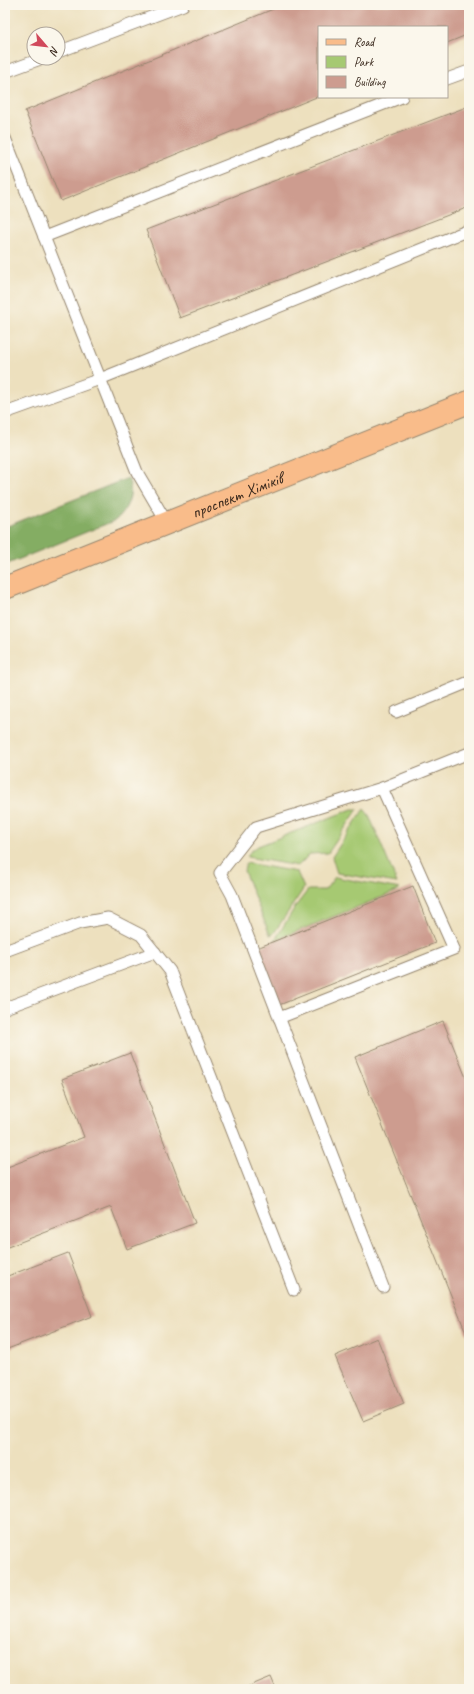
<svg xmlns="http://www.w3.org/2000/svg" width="474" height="1694" font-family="Caveat,sans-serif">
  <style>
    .green { fill: #a6c972; stroke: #707a48 }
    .forest { fill: #84ad64; stroke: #606c41 }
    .building { fill: #cd9c8f }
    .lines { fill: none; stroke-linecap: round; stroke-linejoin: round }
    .service-casing { stroke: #94856e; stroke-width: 13 }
    .primary-casing { stroke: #94856e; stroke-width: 24 }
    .service { stroke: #fff; stroke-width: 11 }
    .primary { stroke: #f9bc8a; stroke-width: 22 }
    .labels { text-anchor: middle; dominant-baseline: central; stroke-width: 3; stroke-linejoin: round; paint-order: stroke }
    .street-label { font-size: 17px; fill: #3b2a1e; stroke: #fbf7ec }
  </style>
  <rect width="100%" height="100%" fill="#fbf7ec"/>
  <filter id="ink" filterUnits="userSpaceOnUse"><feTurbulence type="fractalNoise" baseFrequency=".025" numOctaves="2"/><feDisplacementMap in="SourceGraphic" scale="8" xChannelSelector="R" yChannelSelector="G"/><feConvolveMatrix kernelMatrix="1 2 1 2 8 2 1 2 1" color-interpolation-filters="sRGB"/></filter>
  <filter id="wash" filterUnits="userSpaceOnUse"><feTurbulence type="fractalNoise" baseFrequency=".012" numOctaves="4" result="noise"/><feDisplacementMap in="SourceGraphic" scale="16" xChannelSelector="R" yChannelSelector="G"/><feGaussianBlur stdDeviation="0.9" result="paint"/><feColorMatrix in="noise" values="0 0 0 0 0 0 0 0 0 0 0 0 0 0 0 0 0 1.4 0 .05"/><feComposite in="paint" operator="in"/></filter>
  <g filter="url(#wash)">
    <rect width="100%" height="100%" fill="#ede0be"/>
    <g class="green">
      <path d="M352,809H358L328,853L310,854L298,866L247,857L250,852L258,846Z"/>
      <path d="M364,809L369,815L397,883L337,873L332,857Z"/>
      <path d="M246,863L297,872L304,888L274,933L270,935L244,871Z"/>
      <path d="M335,877L400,889L397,891L275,940L295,907L308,890H325Z"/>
    </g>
    <path class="forest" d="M128,478C134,495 128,508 116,520L5,565V527Z"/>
    <g id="blocks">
      <g class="building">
        <path d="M283,5H469V34L447,43V27H319V96L61,201L25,111Z"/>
        <path d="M469,106V207L180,318L146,230Z"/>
        <path d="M413,886L435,943L279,1005L257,948Z"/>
        <path d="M443,1021L469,1085V1334L467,1335L355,1057Z"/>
        <path d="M130,1053L195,1223L127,1249L111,1207L5,1248V1168L84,1137L62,1079Z"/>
        <path d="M68,1253L92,1316L5,1350V1277Z"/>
        <path d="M377,1338L404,1404L363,1421L335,1356Z"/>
        <path d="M271,1677L276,1689H242Z"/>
      </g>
    </g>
  </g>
  <g filter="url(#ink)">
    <use href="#blocks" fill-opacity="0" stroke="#94856e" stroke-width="1"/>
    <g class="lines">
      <defs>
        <g id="service">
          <path d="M58,52L183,5"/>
          <path d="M5,72L43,58"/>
          <path d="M447,79L469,71"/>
          <path d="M5,138L137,472L167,523"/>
          <path d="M44,237L402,97"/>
          <path d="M5,413L100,379L469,230"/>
          <path d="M396,712L469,682"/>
          <path d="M5,951L80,923L108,918L141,935L170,971L294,1290"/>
          <path d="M5,1008L155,952"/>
          <path d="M279,1018L454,949L382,788"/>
          <path d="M383,1287L232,895L220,873L256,827L382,788L469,753"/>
        </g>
        <g id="primary">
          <path id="s1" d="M5,588L469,402"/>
        </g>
      </defs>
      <use href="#service" class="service-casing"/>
      <use href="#primary" class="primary-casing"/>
      <use href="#service" class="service"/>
      <use href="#primary" class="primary"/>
    </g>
  </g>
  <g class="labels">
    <g class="street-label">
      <text stroke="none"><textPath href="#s1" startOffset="250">проспект Хіміків</textPath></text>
    </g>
  </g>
  <rect width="474" height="1694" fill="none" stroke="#fbf7ec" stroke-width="20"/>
  <rect x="318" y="26" width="130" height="72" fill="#fbf7ec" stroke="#aea59a"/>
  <rect x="326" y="39" width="20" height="6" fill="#f9bc8a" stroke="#aea59a"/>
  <text x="354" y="46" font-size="12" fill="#3b2a1e">Road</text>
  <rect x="326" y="56" width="20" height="12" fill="#a6c972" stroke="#aea59a"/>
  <text x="354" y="66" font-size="12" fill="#3b2a1e">Park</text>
  <rect x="326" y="76" width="20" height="12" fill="#cd9c8f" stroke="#aea59a"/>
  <text x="354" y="86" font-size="12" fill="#3b2a1e">Building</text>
  <g transform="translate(46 46) rotate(118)"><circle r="19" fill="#fbf7ec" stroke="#aea59a"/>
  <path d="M0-3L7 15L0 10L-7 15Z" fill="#d1495b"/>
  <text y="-6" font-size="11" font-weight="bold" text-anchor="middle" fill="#3b2a1e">N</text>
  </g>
</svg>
